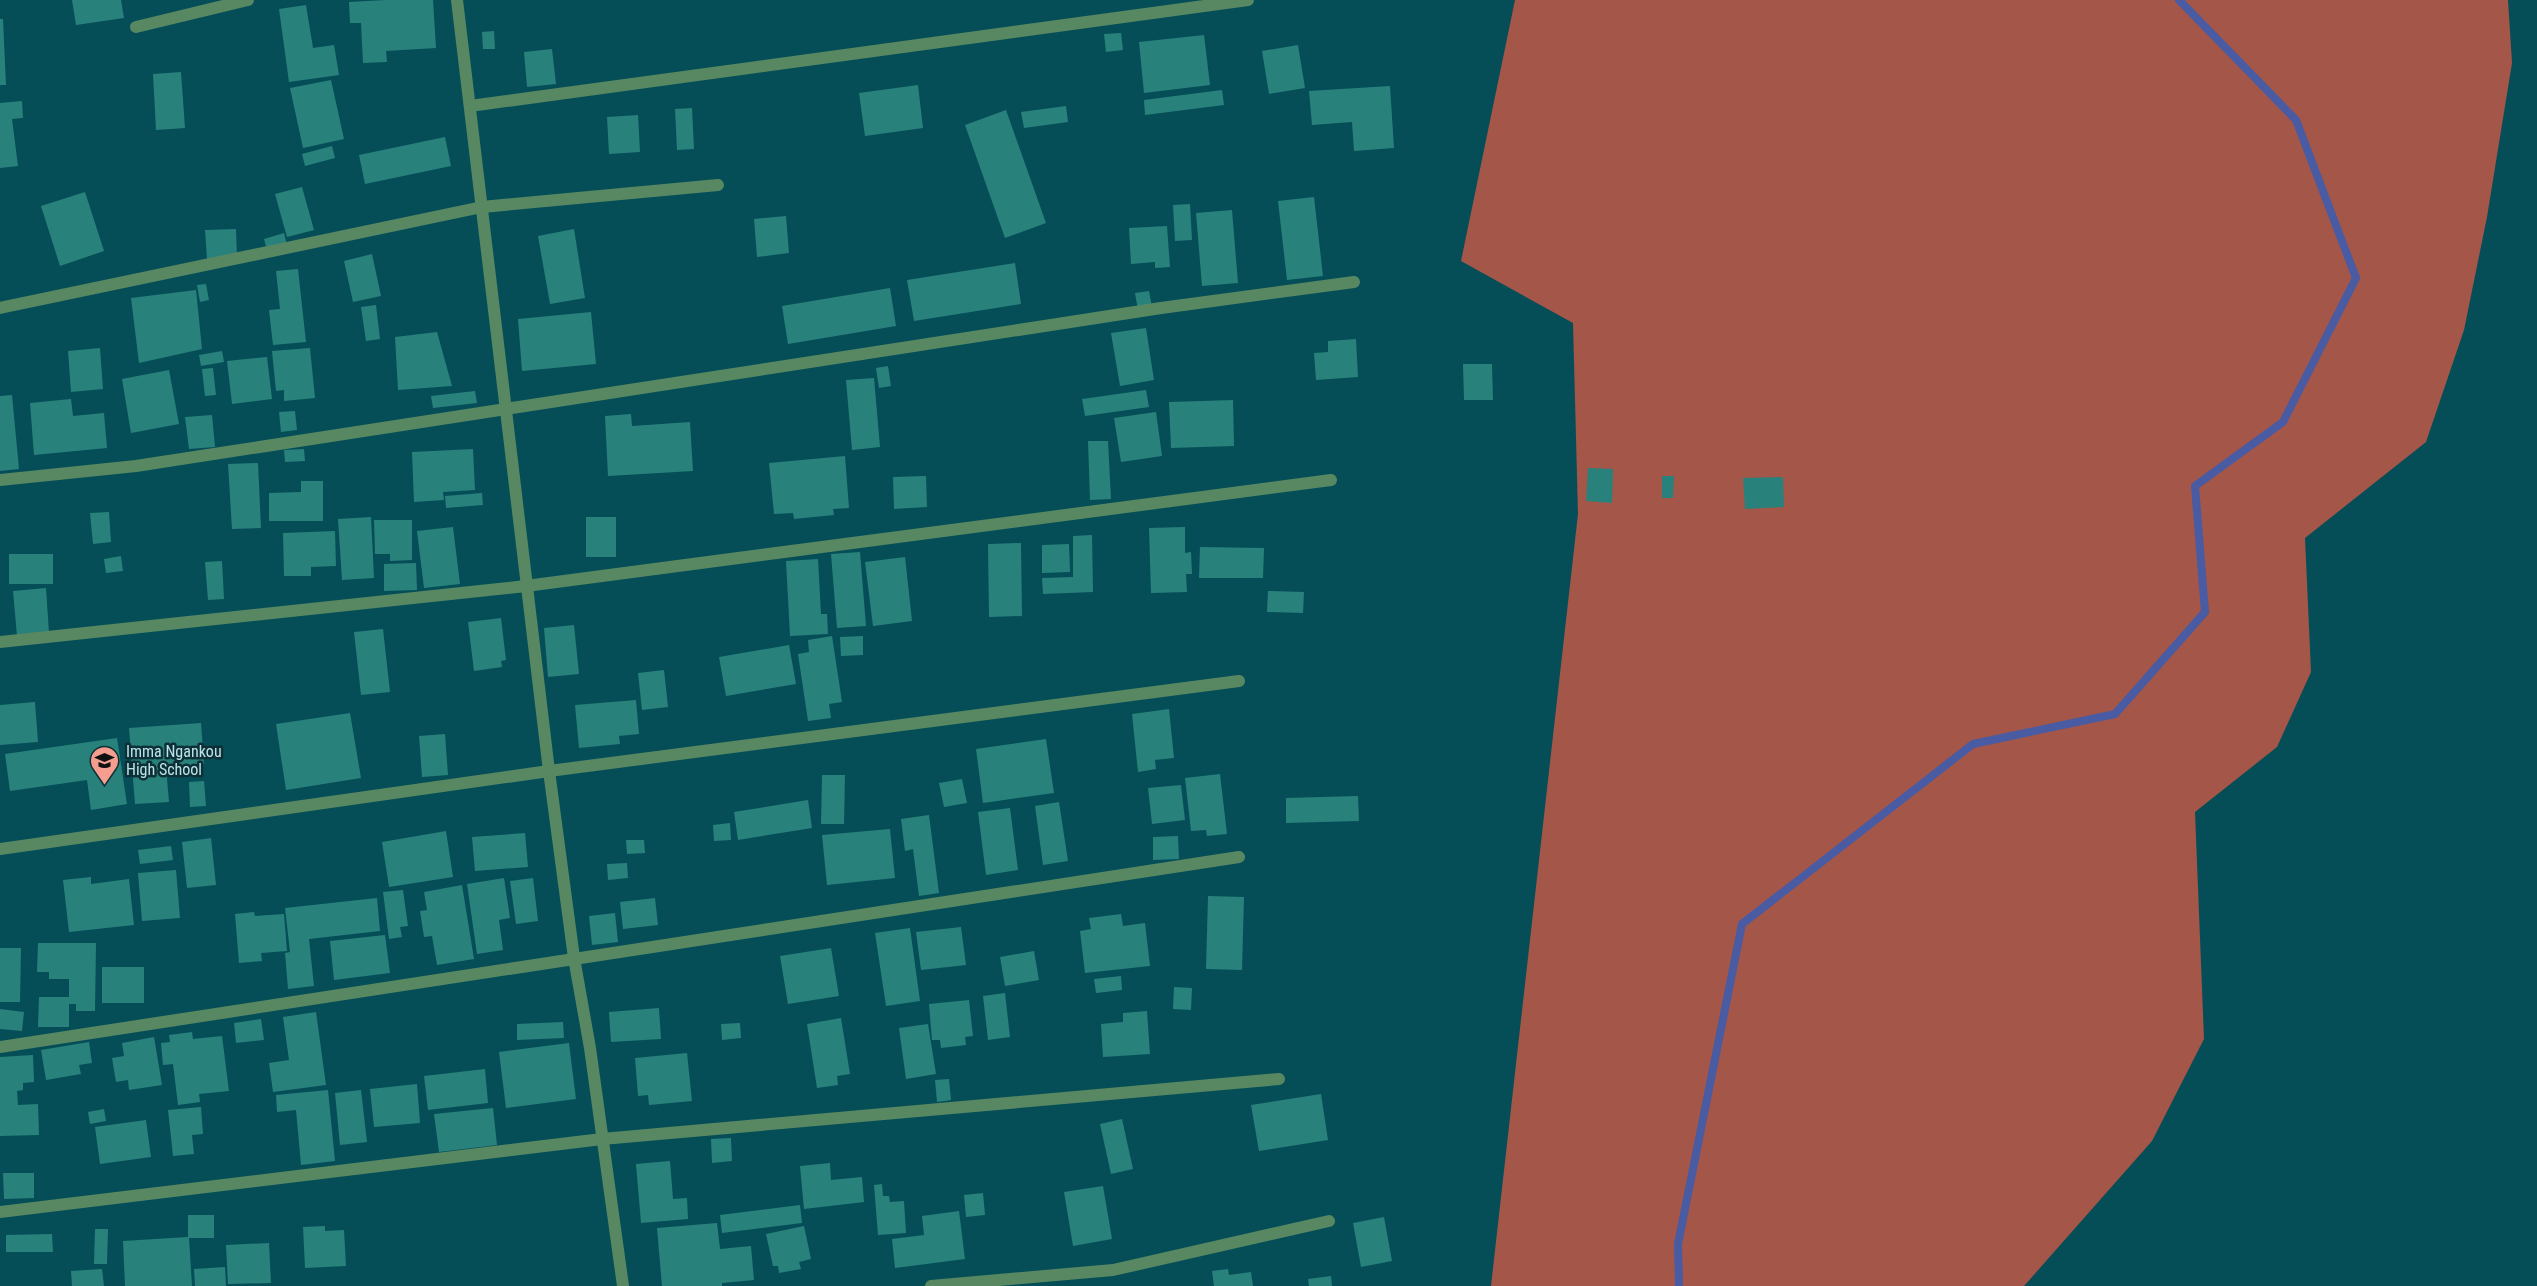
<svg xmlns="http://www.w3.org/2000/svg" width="2537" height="1286" font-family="'Roboto Condensed',sans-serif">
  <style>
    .green { fill: #a45649 }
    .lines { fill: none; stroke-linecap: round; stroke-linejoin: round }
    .stream { stroke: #485ba3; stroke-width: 8 }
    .building { fill: #29817c }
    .minor { stroke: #578862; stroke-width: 12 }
    .labels { text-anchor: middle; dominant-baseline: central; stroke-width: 5; stroke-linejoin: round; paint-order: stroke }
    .poi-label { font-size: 16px; fill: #bde3ea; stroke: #0d3036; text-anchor: start }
  </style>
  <rect width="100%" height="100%" fill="#054e58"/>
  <path class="green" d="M1515,0H2508L2512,63L2487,217L2464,330L2426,442L2305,538L2311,672L2277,747L2195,812L2204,1039L2152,1141L2024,1286H1491L1578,514L1573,323L1461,261Z"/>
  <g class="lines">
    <path class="stream" d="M1679,1286L1678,1244L1742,924L1973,744L2115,714L2205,612L2195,486L2283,422L2356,278L2296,120L2179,0"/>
  </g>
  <g class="building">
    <path d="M72,0H121L124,18L76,25Z"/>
    <path d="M385,0H433L436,48L386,51L387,62L363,63L361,23H350L349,2Z"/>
    <path d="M306,5L313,48L334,45L339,75L289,82L279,9Z"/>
    <path d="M0,19H3L6,85H0Z"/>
    <path d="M494,31L495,49H483L482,32Z"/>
    <path d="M1121,33L1123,50L1106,52L1104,34Z"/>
    <path d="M1204,35L1210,85L1144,93L1139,42Z"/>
    <path d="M1298,45L1305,88L1269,94L1262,51Z"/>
    <path d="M552,49L556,84L527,87L524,52Z"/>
    <path d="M181,72L185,128L156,130L153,74Z"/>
    <path d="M331,80L344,139L303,148L290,88Z"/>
    <path d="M918,85L923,128L865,136L859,93Z"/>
    <path d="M1390,86L1394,148L1354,151L1352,122L1312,125L1309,91Z"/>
    <path d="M1222,90L1224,105L1145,115L1144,100Z"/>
    <path d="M22,101L23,118L12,119L18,166L0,168V103Z"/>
    <path d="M1066,106L1068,122L1024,128L1021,112Z"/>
    <path d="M692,108L694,149L677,150L675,109Z"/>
    <path d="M1006,110L1046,223L1005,238L965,125Z"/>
    <path d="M638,115L640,152L609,154L607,117Z"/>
    <path d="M445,137L451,166L365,184L359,155Z"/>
    <path d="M332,146L335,158L305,166L302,154Z"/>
    <path d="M302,187L314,230L287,237L275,194Z"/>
    <path d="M85,192L104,251L60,266L41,206Z"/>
    <path d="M1314,197L1323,276L1287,280L1278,201Z"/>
    <path d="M1190,204L1192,240L1175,241L1173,205Z"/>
    <path d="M1232,210L1238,283L1202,286L1196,213Z"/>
    <path d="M786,216L789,253L757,257L754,219Z"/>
    <path d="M1167,226L1170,267L1155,268V262L1131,264L1129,228Z"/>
    <path d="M236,229L237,257L207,259L205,230Z"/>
    <path d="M574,229L585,298L550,304L538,236Z"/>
    <path d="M284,233L287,245L267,250L264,239Z"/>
    <path d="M372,254L381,296L353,302L344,261Z"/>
    <path d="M1015,263L1021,304L914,321L907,280Z"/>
    <path d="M298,269L306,342L273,345L269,310L280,309L276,271Z"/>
    <path d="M206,284L209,300L200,302L197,285Z"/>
    <path d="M890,288L896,326L788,344L782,306Z"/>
    <path d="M196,290L202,349L139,363L131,298Z"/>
    <path d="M1149,291L1152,307L1138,310L1135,293Z"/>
    <path d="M376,305L380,339L366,341L361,307Z"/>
    <path d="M591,312L596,364L522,371L518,319Z"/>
    <path d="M1146,328L1154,380L1120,386L1111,333Z"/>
    <path d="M437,332L452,386L398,390L395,337Z"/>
    <path d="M1356,339L1358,377L1316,380L1314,353L1328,352V341Z"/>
    <path d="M100,348L103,389L71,392L68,351Z"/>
    <path d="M310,348L315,398L284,401V390L276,391L272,351Z"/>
    <path d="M222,351L224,362L201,366L199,355Z"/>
    <path d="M267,357L272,399L232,404L227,361Z"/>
    <path d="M1463,364H1492L1493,400H1464Z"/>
    <path d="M888,366L891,386L879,388L876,368Z"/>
    <path d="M213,368L216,395L205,396L202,369Z"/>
    <path d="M169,370L179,424L131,433L122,379Z"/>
    <path d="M874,378L880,447L852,450L846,380Z"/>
    <path d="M1146,390L1149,407L1085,416L1082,399Z"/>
    <path d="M475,391L477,403L433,408L431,396Z"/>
    <path d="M12,395L19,469L0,471V396Z"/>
    <path d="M71,399L73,416L104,413L107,448L34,455L30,403Z"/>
    <path d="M1233,400L1234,446L1171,448L1169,402Z"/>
    <path d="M295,411L297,430L281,432L279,412Z"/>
    <path d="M1156,412L1162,456L1121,462L1114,418Z"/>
    <path d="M631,414L632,426L690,422L693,471L608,476L605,416Z"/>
    <path d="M212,415L215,447L189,449L185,417Z"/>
    <path d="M1088,441H1108L1111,499L1090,500Z"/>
    <path d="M304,449L305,461L285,462L284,450Z"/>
    <path d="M473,449L475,490L443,492L444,500L414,502L412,452Z"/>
    <path d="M845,456L849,508L833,509L834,515L794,519L793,513L774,514L769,463Z"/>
    <path d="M258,463L261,528L232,529L228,464Z"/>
    <path d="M1588,468L1613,469L1612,503L1586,501Z"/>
    <path d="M926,476L927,507L894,509L893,477Z"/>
    <path d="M1662,476H1674L1673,498H1662Z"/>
    <path d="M1783,477L1784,507L1745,509L1743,478Z"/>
    <path d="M301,481H323V521H269V493L301,492Z"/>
    <path d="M482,493L483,505L446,508L445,496Z"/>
    <path d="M109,512L111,542L93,544L90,513Z"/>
    <path d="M371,517L374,578L342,580L338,519Z"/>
    <rect x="586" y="517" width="30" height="40"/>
    <path d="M374,520H412V560L390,561V554H375Z"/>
    <path d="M453,527L460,584L424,588L417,531Z"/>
    <path d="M1185,527V553L1191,552L1192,574H1186L1187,592L1151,593L1149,528Z"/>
    <path d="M335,531L336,566L311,567V576H284L283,533Z"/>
    <path d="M1092,535L1093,592L1043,594L1042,578L1073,577V536Z"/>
    <path d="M1021,543L1022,616L989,617L988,544Z"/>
    <path d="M1069,544L1070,572L1042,573V545Z"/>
    <path d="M1200,547L1264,548L1263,578H1199Z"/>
    <path d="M860,552L866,626L837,628L831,554Z"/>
    <rect x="9" y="554" width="44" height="30"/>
    <path d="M121,556L123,571L106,573L104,559Z"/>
    <path d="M905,557L912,621L873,626L865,562Z"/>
    <path d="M818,559L821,614H827L828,634L790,636L786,561Z"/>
    <path d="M222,561L224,599L208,600L205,562Z"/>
    <path d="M416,563L417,590L384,591V564Z"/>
    <path d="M46,588L49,633L17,636L13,591Z"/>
    <path d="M1268,591L1304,592L1303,613L1267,612Z"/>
    <path d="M501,618L506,660L501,661L502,667L474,671L468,622Z"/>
    <path d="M574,625L579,674L548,677L544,628Z"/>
    <path d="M383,629L390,692L361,695L354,632Z"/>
    <path d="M832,636L842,702L829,704L831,718L808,721L798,654L809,652L808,640Z"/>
    <path d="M863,636V655L841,656L840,637Z"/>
    <path d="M789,645L796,684L726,696L719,657Z"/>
    <path d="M664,670L668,707L642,710L638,673Z"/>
    <path d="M636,700L639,734L619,736L620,744L579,748L575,705Z"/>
    <path d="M35,702L38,742L0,745V705Z"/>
    <path d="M1169,709L1174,758L1155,760L1156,769L1138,772L1132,714Z"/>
    <path d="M350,713L361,778L286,790L276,724Z"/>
    <path d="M201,723L204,764L166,767L169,802L135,804L129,728Z"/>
    <path d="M445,734L448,775L422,777L419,736Z"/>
    <path d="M117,738L127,804L91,810L87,780L10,791L5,754Z"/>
    <path d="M1046,739L1054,793L983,803L976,749Z"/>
    <path d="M1220,774L1227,834L1207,836L1206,830L1191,831L1185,778Z"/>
    <path d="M822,775H845L844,824H821Z"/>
    <path d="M962,779L967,803L944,807L939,783Z"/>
    <path d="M204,781L206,806L190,807L189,782Z"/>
    <path d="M1181,785L1185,820L1152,824L1148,788Z"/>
    <path d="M1358,796L1359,821L1286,823V798Z"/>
    <path d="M808,800L812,828L738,840L734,812Z"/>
    <path d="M1059,802L1068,861L1043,865L1035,806Z"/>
    <path d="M1010,808L1018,870L986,875L978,812Z"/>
    <path d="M929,815L939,893L919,896L913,849L905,851L901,819Z"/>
    <path d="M730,823L731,840L714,841L713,825Z"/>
    <path d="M890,829L895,878L827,885L822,835Z"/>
    <path d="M446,831L453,877L389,887L382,842Z"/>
    <path d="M525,833L528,867L475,871L472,837Z"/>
    <path d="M1178,836L1179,859L1153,860V837Z"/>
    <path d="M211,838L216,885L187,888L182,842Z"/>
    <path d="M626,840H644L645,853L627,854Z"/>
    <path d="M171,846L173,860L140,864L138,850Z"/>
    <path d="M627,863L628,878L608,880L607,864Z"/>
    <path d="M176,870L180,918L142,921L138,873Z"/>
    <path d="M91,877V884L129,879L134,925L69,932L63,880Z"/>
    <path d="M504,878L510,918L499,920L503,950L477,954L467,884Z"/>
    <path d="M533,878L538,921L516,924L510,881Z"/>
    <path d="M462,885L474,959L437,965L432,936L424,937L420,911L427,910L424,892Z"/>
    <path d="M403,890L408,926L400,927L402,937L389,939L383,892Z"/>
    <path d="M1208,896L1244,897L1242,970L1206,969Z"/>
    <path d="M377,898L380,931L309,939L314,986L288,989L285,953L290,952L285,908Z"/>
    <path d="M655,898L658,925L623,929L620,902Z"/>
    <path d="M254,912L255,916L284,914L287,951L261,953L262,961L239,963L235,914Z"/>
    <path d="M615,913L618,942L592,945L589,916Z"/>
    <path d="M1121,914L1123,926L1145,923L1150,966L1085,973L1080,931L1091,929L1089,918Z"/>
    <path d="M961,927L966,965L921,970L916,932Z"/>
    <path d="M910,928L920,1001L886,1006L875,933Z"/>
    <path d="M385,935L390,973L334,980L330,941Z"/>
    <path d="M38,943H96L95,1011H76V1004H69V1027H38L39,997H69V979H49V972H37Z"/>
    <path d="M0,948H21L20,1002H0Z"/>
    <path d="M831,948L839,996L788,1004L780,956Z"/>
    <path d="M1034,951L1039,980L1005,986L1000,957Z"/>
    <rect x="102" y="967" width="42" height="36"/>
    <path d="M1121,976L1122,990L1096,993L1094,979Z"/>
    <path d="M1174,987L1192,988L1191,1010L1173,1009Z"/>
    <path d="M1005,993L1010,1037L988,1040L983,996Z"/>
    <path d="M969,1000L973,1036L965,1037L966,1045L941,1048L940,1040H932L929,1004Z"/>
    <path d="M659,1008L661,1039L611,1042L609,1012Z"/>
    <path d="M0,1009L24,1012L22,1031L0,1029Z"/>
    <path d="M1147,1011L1150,1054L1103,1057L1101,1024L1123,1022V1013Z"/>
    <path d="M316,1012L326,1085L273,1092L269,1063L289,1060L283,1017Z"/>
    <path d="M841,1018L850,1074L837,1076L838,1085L817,1088L807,1024Z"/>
    <path d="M261,1019L264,1040L236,1043L234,1023Z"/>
    <path d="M563,1022L564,1038L517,1040V1024Z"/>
    <path d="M740,1023L741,1038L722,1040L721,1024Z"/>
    <path d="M928,1024L936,1074L906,1079L899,1028Z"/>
    <path d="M192,1032L193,1039L222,1036L229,1091L199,1094L200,1102L178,1105L173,1064L163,1065L161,1043L170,1042L169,1035Z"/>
    <path d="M154,1037L162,1085L129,1090L128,1080L116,1082L112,1058L124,1056L122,1043Z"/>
    <path d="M89,1042L92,1063L79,1065L81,1074L46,1080L41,1050Z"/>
    <path d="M569,1043L576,1099L506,1108L499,1052Z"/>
    <path d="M687,1053L692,1101L649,1105L648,1095L638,1096L635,1058Z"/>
    <path d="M33,1055L34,1082L23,1083V1090L17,1091L18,1105L38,1104L39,1135L0,1136V1057Z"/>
    <path d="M485,1069L488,1103L428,1110L424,1076Z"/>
    <path d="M949,1079L951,1100L937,1102L935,1080Z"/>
    <path d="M417,1084L420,1123L374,1127L370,1089Z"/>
    <path d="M328,1090L335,1161L301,1165L296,1110L277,1112L276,1095Z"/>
    <path d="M361,1090L367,1142L340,1145L335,1093Z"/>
    <path d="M1321,1094L1328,1140L1259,1151L1251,1105Z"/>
    <path d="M201,1107L203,1134L192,1135L194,1154L173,1156L168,1110Z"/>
    <path d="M493,1108L497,1145L439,1152L434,1114Z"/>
    <path d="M104,1109L106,1121L90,1124L88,1112Z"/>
    <path d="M1122,1119L1133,1169L1111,1174L1100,1124Z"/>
    <path d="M146,1120L151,1157L100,1164L95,1127Z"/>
    <path d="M731,1138L732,1161L712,1163L711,1139Z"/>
    <path d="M670,1161L673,1199L687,1198L688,1219L641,1223L636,1164Z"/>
    <path d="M830,1163L831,1180L862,1177L864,1202L804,1209L800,1166Z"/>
    <path d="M3,1173H34V1198L4,1199Z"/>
    <path d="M882,1184L883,1196H889L890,1202L904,1201L906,1233L878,1235L874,1185Z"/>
    <path d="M1103,1186L1112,1239L1073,1246L1064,1192Z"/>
    <path d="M983,1193L985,1215L966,1217L964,1195Z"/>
    <path d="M800,1205L802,1223L722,1233L720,1215Z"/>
    <path d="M959,1211L965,1259L895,1268L892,1239L924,1235L922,1216Z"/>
    <path d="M188,1215H214V1238H189L192,1286H125L123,1241L188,1237Z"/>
    <path d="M1384,1217L1392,1261L1361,1267L1353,1223Z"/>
    <path d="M717,1223L720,1249L751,1246L754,1280L722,1283V1286H662L657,1228Z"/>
    <path d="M325,1226V1231L344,1230L346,1266L305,1268L303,1227Z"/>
    <path d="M804,1226L811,1259L799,1262L801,1269L779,1273L778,1266H773L766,1234Z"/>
    <path d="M95,1229H108L107,1264H94Z"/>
    <path d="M52,1234L53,1252H6V1235Z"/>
    <path d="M269,1243L271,1283L228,1284L226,1245Z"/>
    <path d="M225,1267L226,1286H195L194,1269Z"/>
    <path d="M102,1269L104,1286H72L71,1271Z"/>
    <path d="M1228,1269L1229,1275L1251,1272L1253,1286H1214L1212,1271Z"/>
    <path d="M1331,1276L1332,1286H1309L1308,1279Z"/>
  </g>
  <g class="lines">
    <g class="minor">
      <path d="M457,0L549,771L574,958L590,1048L623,1286"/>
      <path d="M136,27L248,0"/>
      <path d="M470,106L1248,0"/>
      <path d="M0,308L482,207L718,185"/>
      <path d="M0,480L136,466L1161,308L1354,282"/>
      <path d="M0,642L526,586L1331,480"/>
      <path d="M0,849L549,771L1239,681"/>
      <path d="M0,1047L1239,857"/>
      <path d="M0,1212L602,1139L1279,1079"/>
      <path d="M931,1286L1113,1270L1329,1221"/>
    </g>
  </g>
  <defs>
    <symbol id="university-pin" viewBox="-11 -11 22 30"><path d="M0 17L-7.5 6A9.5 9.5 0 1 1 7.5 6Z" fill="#f59d8e" stroke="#0d3036"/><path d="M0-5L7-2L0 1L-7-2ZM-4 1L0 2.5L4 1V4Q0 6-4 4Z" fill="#111"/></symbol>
  </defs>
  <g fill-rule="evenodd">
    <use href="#university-pin" x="88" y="744" width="33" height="45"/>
  </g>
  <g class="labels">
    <g class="poi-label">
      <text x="126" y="751">Imma Ngankou<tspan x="126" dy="18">High School</tspan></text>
    </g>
  </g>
</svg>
